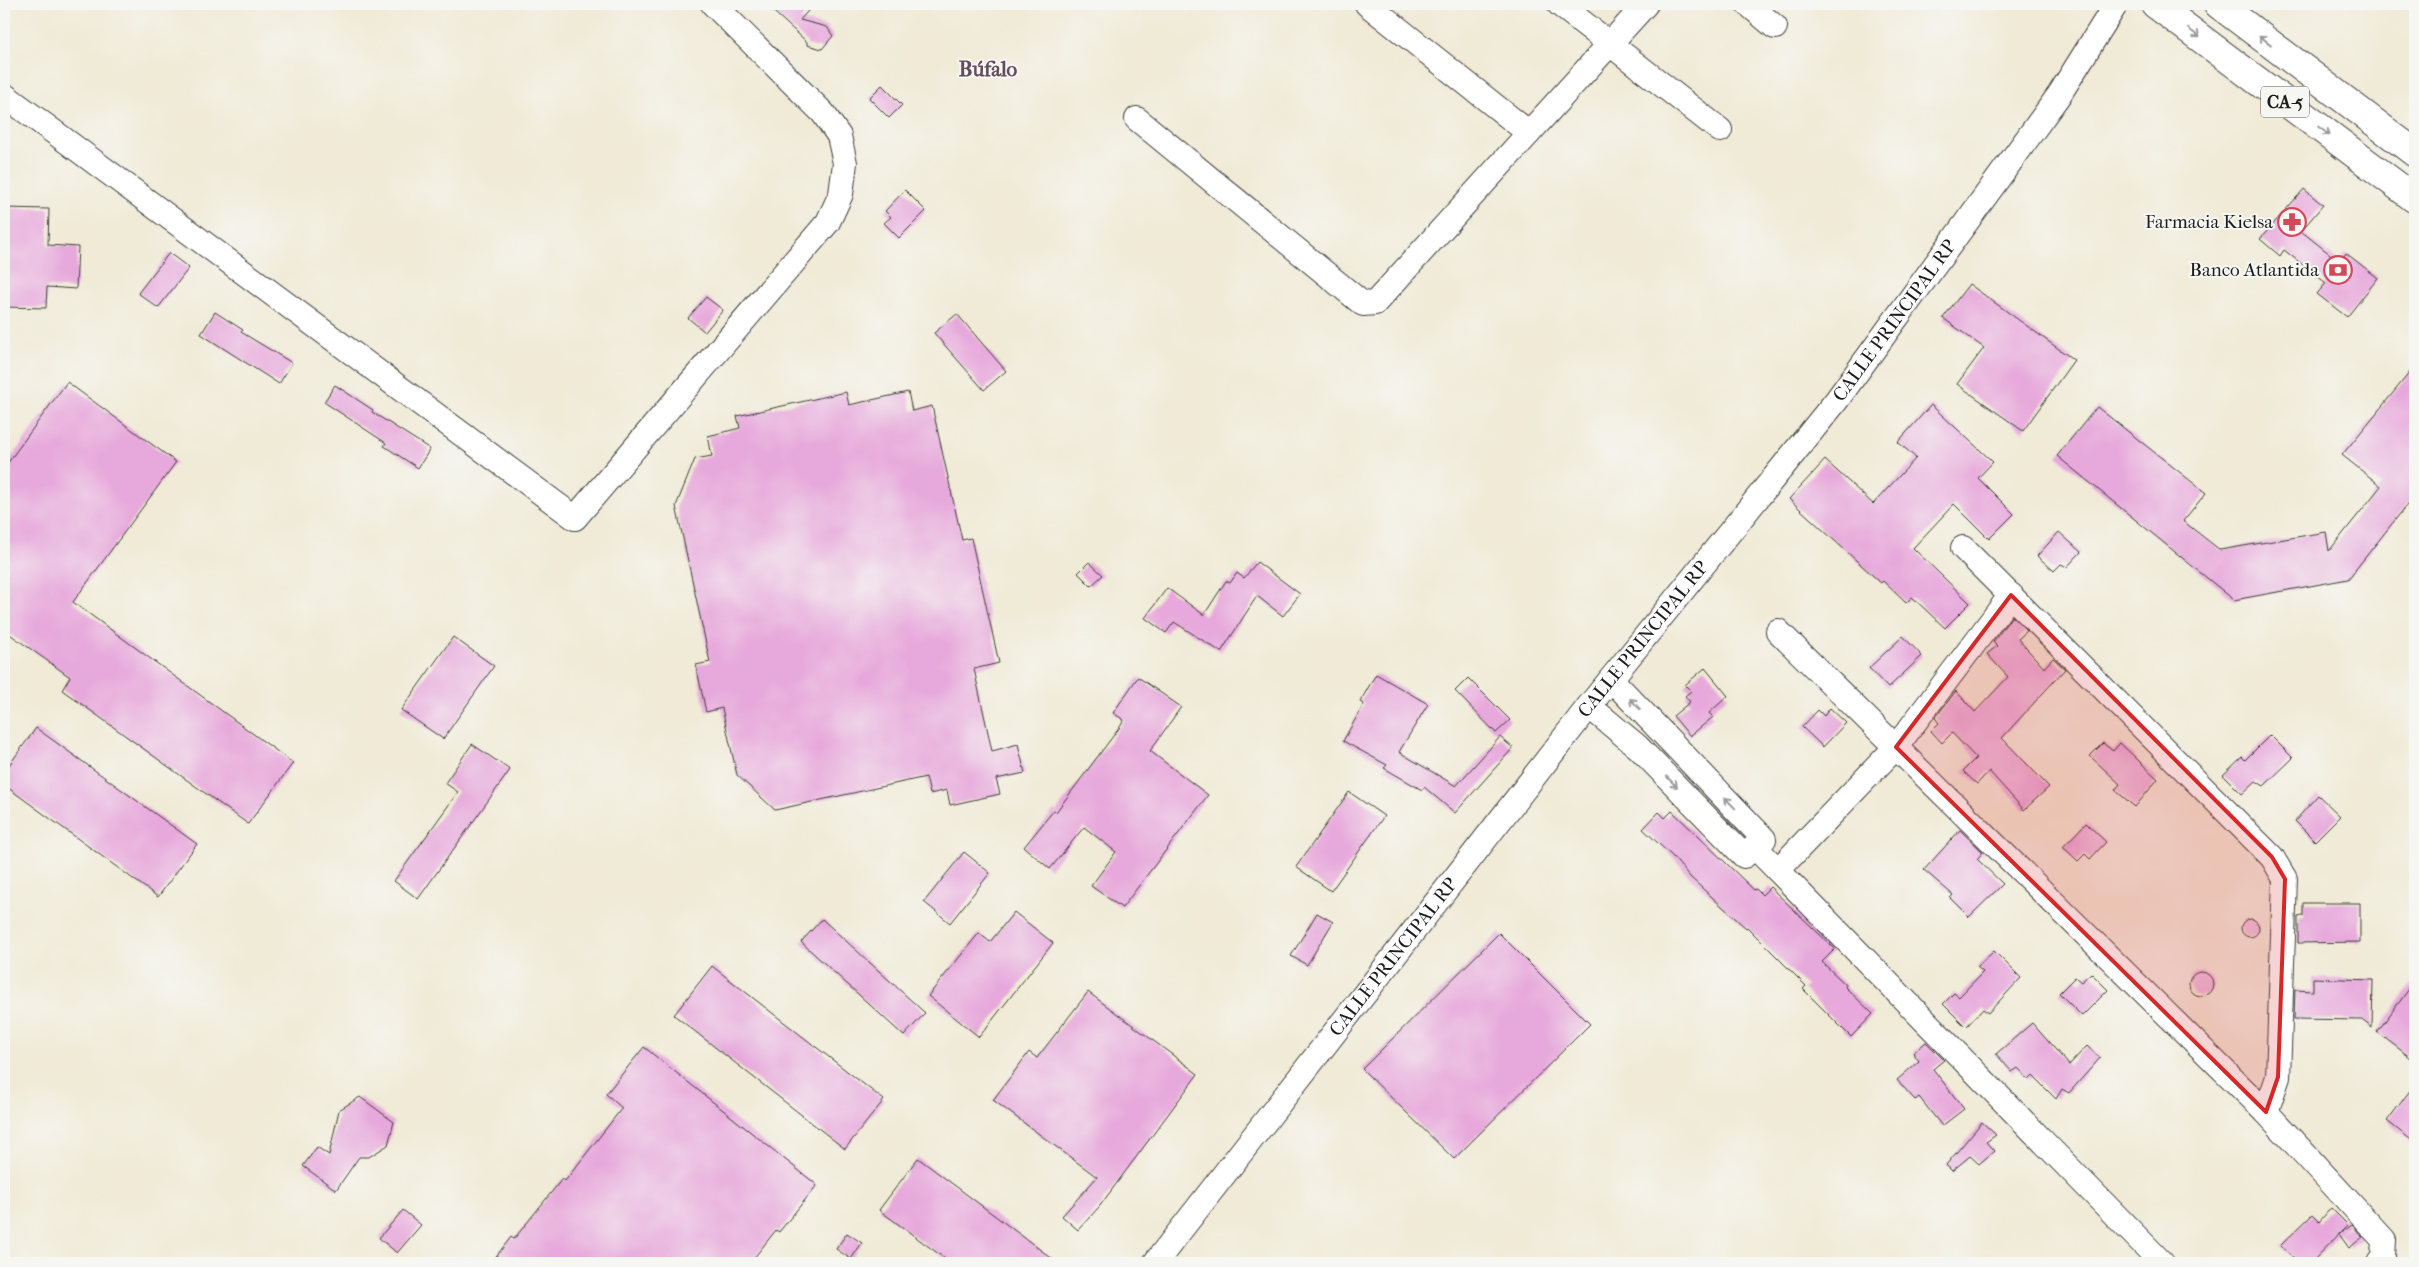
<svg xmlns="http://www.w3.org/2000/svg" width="2419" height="1267" font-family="'IM FELL French Canon',serif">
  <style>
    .building { fill: #e7a9db }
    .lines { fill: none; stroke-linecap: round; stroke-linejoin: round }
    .minor-casing { stroke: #3c3b38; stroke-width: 26 }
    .trunk-casing { stroke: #3c3b38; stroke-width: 30 }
    .minor { stroke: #fff; stroke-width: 24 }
    .trunk { stroke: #fff; stroke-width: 28 }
    .oneway { stroke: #999 }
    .marked { fill: #d62828; fill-opacity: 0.2; stroke: #d62828; stroke-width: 4; stroke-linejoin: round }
    .labels { text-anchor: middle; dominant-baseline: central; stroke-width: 4; stroke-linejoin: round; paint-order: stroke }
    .shield { fill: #f6f6f2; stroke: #5d5d5c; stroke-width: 1 }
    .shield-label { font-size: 18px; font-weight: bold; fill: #1c1c1c }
    .poi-label { font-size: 19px; fill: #1c1c1c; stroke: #f6f6f2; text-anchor: end }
    .street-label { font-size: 19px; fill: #1c1c1c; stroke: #f6f6f2 }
    .quarter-label { font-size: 21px; font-weight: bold; fill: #634d5f; stroke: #f6f6f2 }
  </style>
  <rect width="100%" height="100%" fill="#f6f6f2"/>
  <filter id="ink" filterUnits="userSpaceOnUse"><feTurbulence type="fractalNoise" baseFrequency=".02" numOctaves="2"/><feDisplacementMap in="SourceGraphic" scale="10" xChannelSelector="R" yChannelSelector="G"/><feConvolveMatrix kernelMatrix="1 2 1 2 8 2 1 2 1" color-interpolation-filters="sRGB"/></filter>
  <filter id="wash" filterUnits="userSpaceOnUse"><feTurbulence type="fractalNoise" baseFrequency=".0096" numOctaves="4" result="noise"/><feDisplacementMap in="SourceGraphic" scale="20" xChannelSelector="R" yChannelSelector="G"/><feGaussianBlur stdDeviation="1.12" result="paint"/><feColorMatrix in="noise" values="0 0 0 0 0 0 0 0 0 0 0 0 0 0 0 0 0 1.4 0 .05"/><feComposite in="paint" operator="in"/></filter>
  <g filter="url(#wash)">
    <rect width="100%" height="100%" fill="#f0ead6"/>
    <g id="blocks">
      <g class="building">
        <path d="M765,4H814L800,20L827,27L833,36L822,49L807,45V42Z"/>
        <path d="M882,85L902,105L889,118L869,98Z"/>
        <path d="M2304,189L2323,205L2301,231L2340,262L2346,253L2378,278L2347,317L2317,294L2326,283L2284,250L2280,256L2260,239Z"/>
        <path d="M905,190L926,211L899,238L884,223L891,217L885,211Z"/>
        <path d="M4,208L49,209L48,245L78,247L76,289L47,287L46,308L4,307Z"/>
        <path d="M169,253L189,268L158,308L138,293Z"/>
        <path d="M1969,284L2074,360L2023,431L1957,384L1984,348L1943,318Z"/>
        <path d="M706,297L723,310L705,332L688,318Z"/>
        <path d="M215,312L243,330L241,332L292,363L279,384L201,334Z"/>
        <path d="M957,314L1006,371L984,390L934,333Z"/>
        <path d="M2415,366V495L2348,579L2234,600L2057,456L2097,407L2206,493L2183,521L2220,550L2326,532L2329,551L2381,486L2342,455Z"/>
        <path d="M67,382L176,462L73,602L293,763L248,824L62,690L70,677L4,630V468Z"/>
        <path d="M335,385L373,410L372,412L430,449L418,468L384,446L386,443L324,402Z"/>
        <path d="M846,392L849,405L908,392L912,411L932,406L962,540L971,538L999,663L974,669L992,751L1018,744L1025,773L996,779L1000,794L950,805L947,790L930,794L926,777L775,810L737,775L722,708L706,712L696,665L710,662L676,506L695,459L712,456L708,436L740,428L737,416Z"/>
        <path d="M1931,405L1993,462L1978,478L2014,514L1989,539L1954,504L1913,548L1970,603L1945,628L1912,597L1906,603L1883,581L1881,583L1789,499L1825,460L1873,504L1916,458L1898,442Z"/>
        <path d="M2059,532L2081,552L2067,567L2061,564L2054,571L2037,556Z"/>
        <path d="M1089,562L1103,575L1091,586L1078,573Z"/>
        <path d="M1257,562L1300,594L1283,616L1257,596L1221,652L1174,622L1166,633L1145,618L1167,588L1204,615L1226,581L1230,583L1237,573L1244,578Z"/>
        <path d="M2012,616L2027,631L2018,639L2044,668L2053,658L2065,669L2002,738L2049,787L2024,810L1989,771L1977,784L1963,771L1976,758L1952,733L1942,743L1931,731L1939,723L1935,718L1956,691L1975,712L2008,677L1987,654L1997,646L1993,642Z"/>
        <path d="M1903,636L1922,656L1888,688L1869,668Z"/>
        <path d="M453,637L494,666L443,739L401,710Z"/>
        <path d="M1705,668L1728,696L1709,713L1713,717L1690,736L1673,716L1690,702L1685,696L1691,691L1685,685Z"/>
        <path d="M1376,674L1428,704L1399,752L1456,786L1500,737L1513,748L1455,813L1424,787L1422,790L1384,768L1387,765L1343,741L1364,704L1360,702Z"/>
        <path d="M1138,677L1181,707L1150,751L1208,795L1122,908L1091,886L1116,852L1084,827L1050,869L1024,847L1054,810L1056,812L1120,727L1124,720L1113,713Z"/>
        <path d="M1468,678L1510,720L1496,733L1455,691Z"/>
        <path d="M1830,708L1846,723L1823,747L1802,727L1818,710L1824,716Z"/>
        <path d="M36,728L197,844L158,897L4,785V772Z"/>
        <path d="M2270,735L2293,758L2264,786L2256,781L2242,794L2223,775L2242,757L2245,760Z"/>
        <path d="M2103,743L2113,751L2120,743L2158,779L2135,807L2115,790L2120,784L2090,756Z"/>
        <path d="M472,744L510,770L418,899L394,881L458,792L445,783Z"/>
        <path d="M1349,792L1384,816L1331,891L1296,867Z"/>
        <path d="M2318,795L2340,816L2315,841L2295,821Z"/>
        <path d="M1672,811L1754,890L1756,889L1762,895L1770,887L1835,949L1822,962L1846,985L1845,987L1873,1014L1851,1037L1803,989L1806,986L1747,927L1746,928L1691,878L1672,856L1643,829L1659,812L1665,818Z"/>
        <path d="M2086,823L2106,842L2090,859L2085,854L2078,861L2063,847Z"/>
        <path d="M1960,830L1983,852L1977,859L2003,884L1969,917L1950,898L1953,895L1924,870Z"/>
        <path d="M964,852L990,873L950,923L924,902Z"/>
        <path d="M2303,903H2360V942L2298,943V917L2303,916Z"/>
        <path d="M1014,912L1053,943L979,1037L928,996L979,933L990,942Z"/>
        <path d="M1317,913L1333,922L1307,965L1291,956Z"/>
        <path d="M822,919L925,1013L904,1036L801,942Z"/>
        <circle cx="2250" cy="928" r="9"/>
        <path d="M1499,933L1590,1024L1454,1159L1362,1069Z"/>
        <path d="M1994,951L2021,978L1988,1013L1983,1009L1966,1027L1943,1004L1954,993L1959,997L1983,972L1977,967Z"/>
        <path d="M712,966L884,1100L845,1149L674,1015Z"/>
        <circle cx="2201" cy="984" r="12"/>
        <path d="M2091,973L2108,990L2082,1016L2059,993L2075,977L2081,982Z"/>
        <path d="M2313,978L2373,980L2372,1028L2362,1020L2294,1019L2295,990L2313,991Z"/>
        <path d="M2415,981V1061L2377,1032Z"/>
        <path d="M1088,992L1198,1074L1099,1207L1078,1230L1062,1216L1097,1177L993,1100L1029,1052L1037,1058Z"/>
        <path d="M2032,1023L2069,1065L2087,1046L2100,1058L2069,1093L2062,1089L2056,1099L2033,1076L2029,1080L2018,1068L2012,1072L1996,1054Z"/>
        <path d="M1926,1042L1944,1060L1933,1069L1964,1109L1942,1126L1919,1097L1915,1100L1897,1080L1919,1061L1913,1053Z"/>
        <path d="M644,1047L817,1185L779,1232L776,1230L750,1263H491L511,1237L514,1239L562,1179L565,1181L622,1108L606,1094Z"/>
        <path d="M2415,1084V1143L2387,1121Z"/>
        <path d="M360,1097L394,1122L388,1145L369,1157H359L336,1190L303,1166L317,1147L329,1155L339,1110Z"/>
        <path d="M1982,1122L1996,1135L1986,1142L1994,1151L1979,1164L1970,1156L1952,1171L1946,1165Z"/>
        <path d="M918,1158L1058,1263H951L879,1210Z"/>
        <path d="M2331,1208L2348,1225L2311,1263H2300L2280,1246L2312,1215L2319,1222Z"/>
        <path d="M403,1210L421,1225L397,1253L379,1238Z"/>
        <path d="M2352,1225L2363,1237L2349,1248L2339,1234Z"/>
        <path d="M847,1233L862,1243L851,1259L836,1249Z"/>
      </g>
    </g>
  </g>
  <g filter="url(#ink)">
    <use href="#blocks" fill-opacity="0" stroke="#3c3b38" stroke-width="1"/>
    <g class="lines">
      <defs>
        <g id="minor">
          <path d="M1367,4L1529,133"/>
          <path d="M1559,4L1720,130"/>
          <path d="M1748,4L1775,27"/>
          <path d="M4,95L575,518L828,222L841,194L845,163L839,136L823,113L713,4"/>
          <path d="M1137,119L1363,304L1375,303L1646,4"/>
          <path d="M1963,548L2272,857L2285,879L2278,1077L2266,1112"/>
          <path d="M1778,631L2266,1112L2384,1240L2383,1257L2379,1263"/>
          <path d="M1589,706L1638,747L1744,856L1764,839L1611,679"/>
          <path d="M1755,847L2162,1263"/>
          <path d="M1778,870L1896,747L2011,595"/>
          <path id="s1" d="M1155,1263L1589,706L1836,401L2059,95L2116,4"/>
        </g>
        <g id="trunk">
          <path d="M2155,4L2415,199"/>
          <path d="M2218,4L2415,153"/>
        </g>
      </defs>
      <use href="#minor" class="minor-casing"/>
      <use href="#trunk" class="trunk-casing"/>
      <use href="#minor" class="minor"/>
      <use href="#trunk" class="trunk"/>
    </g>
    <defs><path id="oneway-shaft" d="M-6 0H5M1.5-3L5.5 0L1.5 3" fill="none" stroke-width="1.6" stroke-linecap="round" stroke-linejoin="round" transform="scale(1.25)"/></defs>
    <g class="oneway">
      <use href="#oneway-shaft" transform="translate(2194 33) rotate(37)"/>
      <use href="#oneway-shaft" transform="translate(2265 40) rotate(-142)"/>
      <use href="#oneway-shaft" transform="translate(2324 131) rotate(37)"/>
      <use href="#oneway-shaft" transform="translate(1635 704) rotate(-134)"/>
      <use href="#oneway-shaft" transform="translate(1672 782) rotate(46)"/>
      <use href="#oneway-shaft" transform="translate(1730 803) rotate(-134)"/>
    </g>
  </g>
  <path class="marked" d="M2011,595L2272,857L2285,879L2278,1077L2266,1112L1896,747Z"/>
  <defs>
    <symbol id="pharmacy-ring" viewBox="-11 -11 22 22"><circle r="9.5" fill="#f6f6f2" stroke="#d1495b" stroke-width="1.5"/><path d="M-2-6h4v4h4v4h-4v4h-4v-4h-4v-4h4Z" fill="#d1495b"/></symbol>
    <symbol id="bank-ring" viewBox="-11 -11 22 22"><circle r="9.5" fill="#f6f6f2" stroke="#d1495b" stroke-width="1.5"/><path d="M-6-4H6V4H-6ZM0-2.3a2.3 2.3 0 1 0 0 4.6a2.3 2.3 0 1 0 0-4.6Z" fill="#d1495b"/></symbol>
  </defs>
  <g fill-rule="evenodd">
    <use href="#pharmacy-ring" x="2276" y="206" width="32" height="32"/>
    <use href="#bank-ring" x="2322" y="254" width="32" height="32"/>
  </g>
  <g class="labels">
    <rect class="shield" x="2261" y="86.5" width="48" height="31" rx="4"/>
    <g class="shield-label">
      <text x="2285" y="102">CA-5</text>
    </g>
    <g class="poi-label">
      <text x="2273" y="222">Farmacia Kielsa</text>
      <text x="2319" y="270">Banco Atlantida</text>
    </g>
    <g class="street-label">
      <text stroke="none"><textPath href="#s1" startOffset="1198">CALLE PRINCIPAL RP</textPath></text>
      <text stroke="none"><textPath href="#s1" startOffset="792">CALLE PRINCIPAL RP</textPath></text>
      <text stroke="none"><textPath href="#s1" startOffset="388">CALLE PRINCIPAL RP</textPath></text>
    </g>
    <g class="quarter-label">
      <text x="988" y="69">Búfalo</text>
    </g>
  </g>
  <rect width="2419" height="1267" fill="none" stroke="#f6f6f2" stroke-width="20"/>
</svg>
